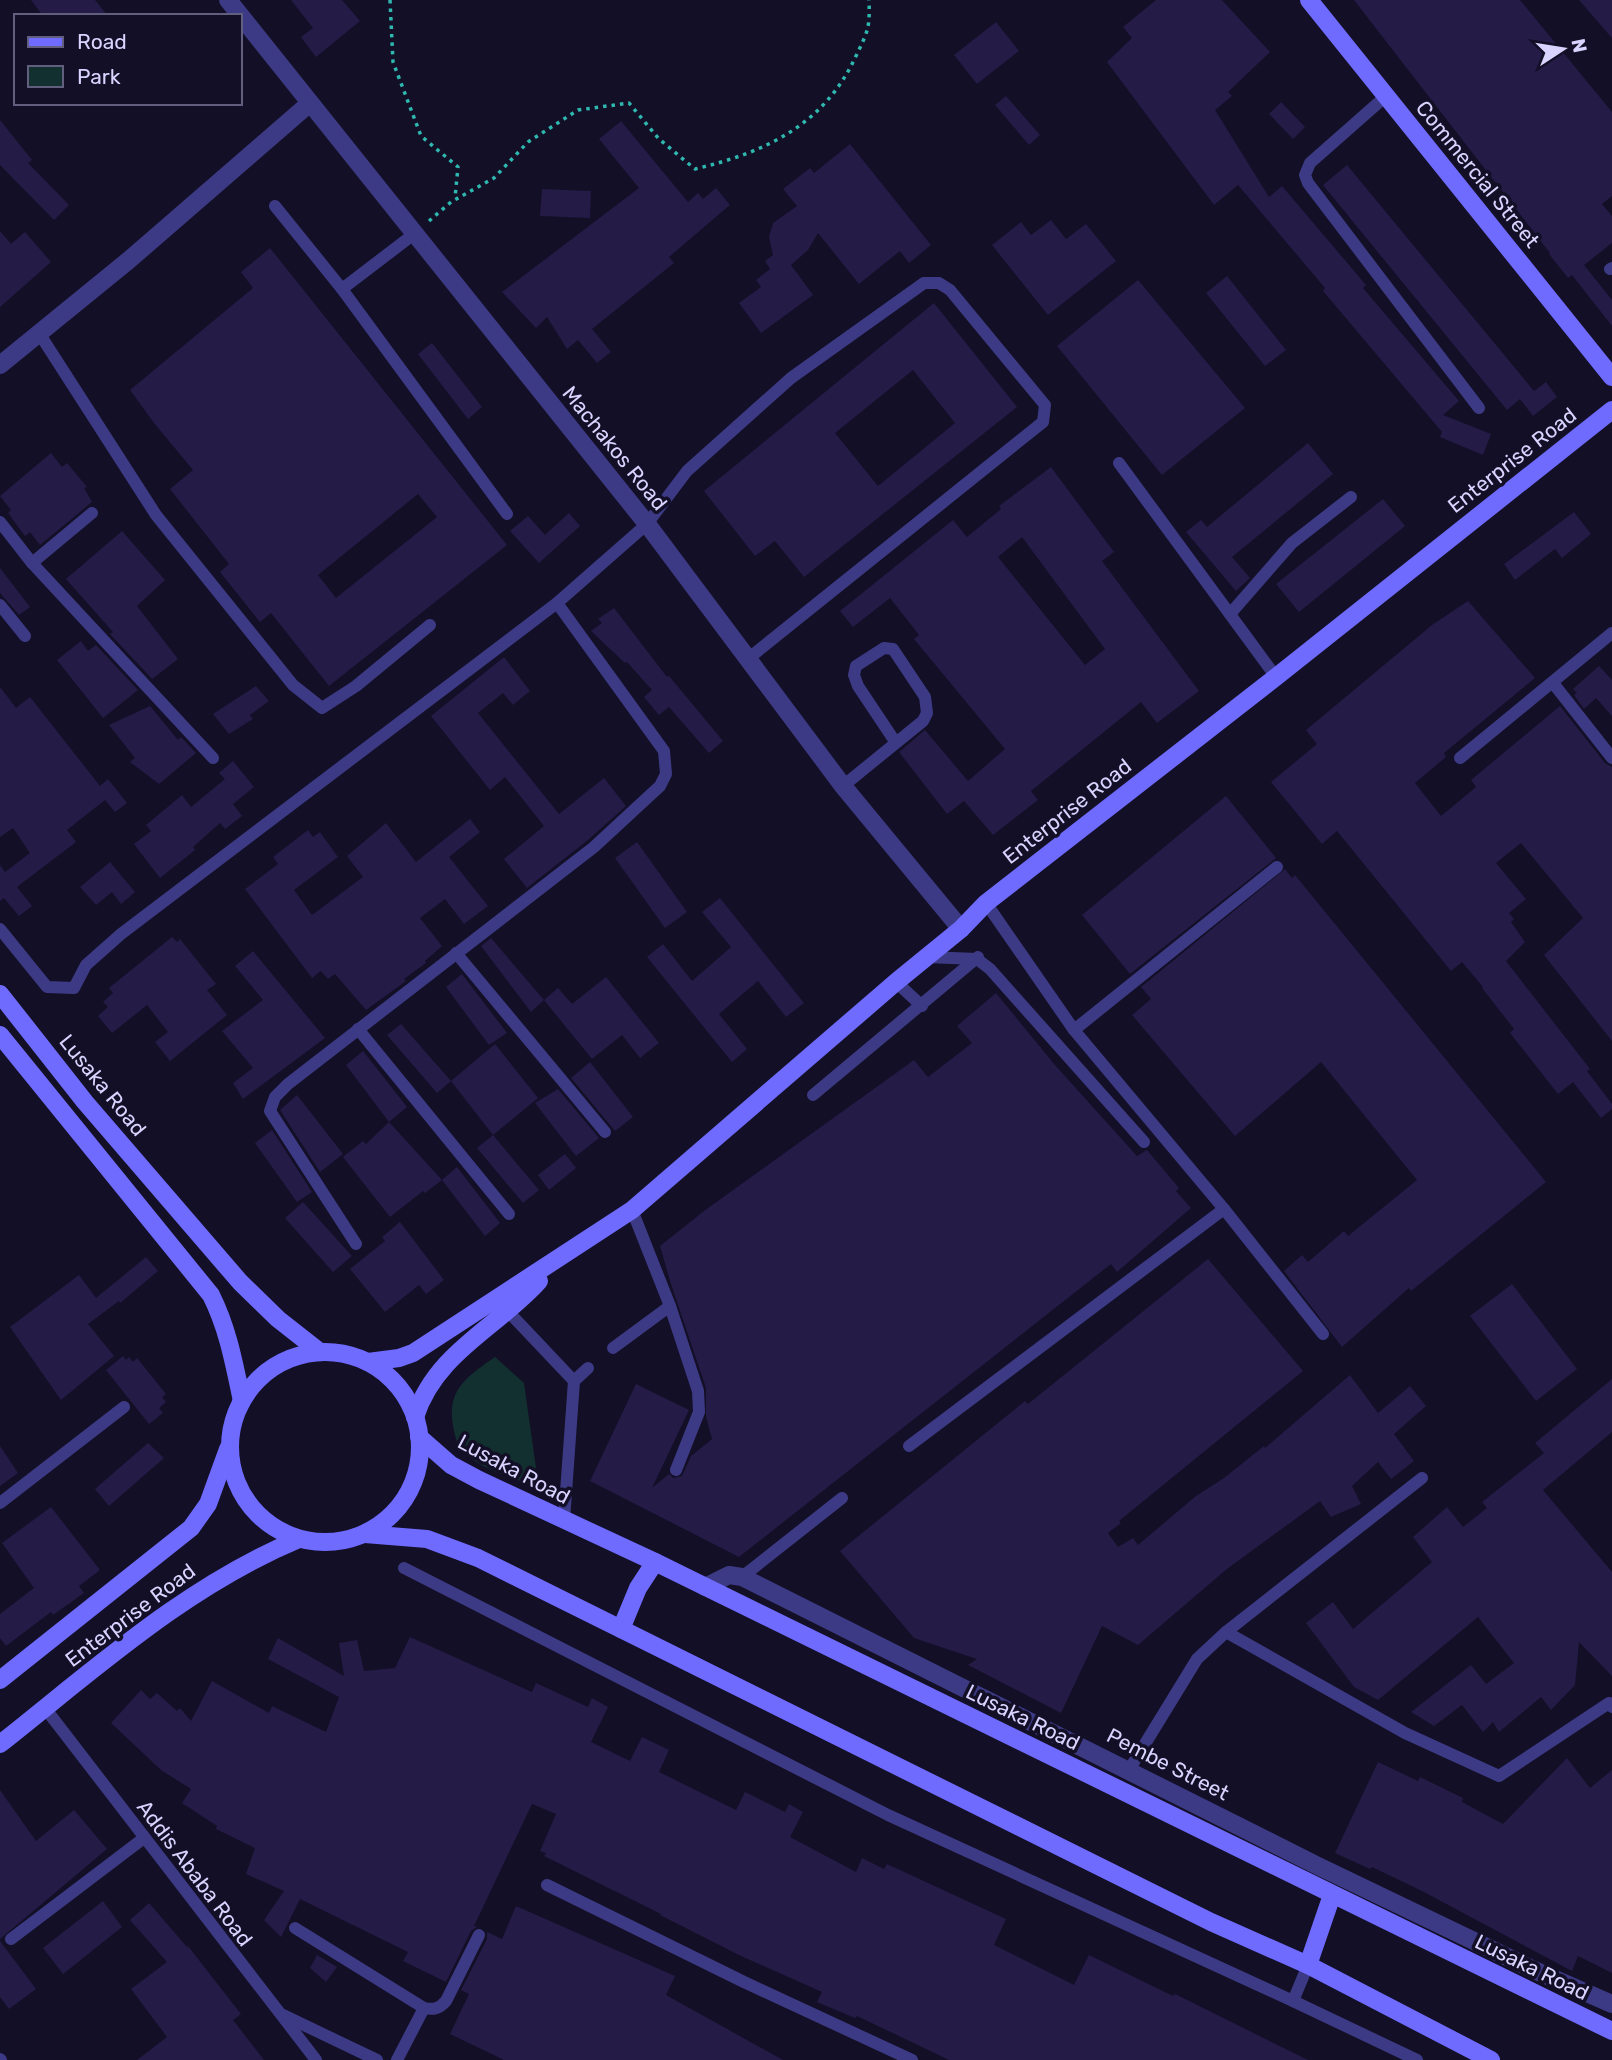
<svg xmlns="http://www.w3.org/2000/svg" width="1612" height="2060" font-family="Rubik,sans-serif">
  <style>
    .green { fill: #12302f }
    .building { fill: #241b47; fill-rule: evenodd }
    .lines { fill: none; stroke-linecap: round; stroke-linejoin: round }
    .path { stroke: #2fb8b0; stroke-width: 3.5; stroke-dasharray: 3.5 5; stroke-linecap: butt }
    .lane { stroke: #3d3a85; stroke-width: 12 }
    .street { stroke: #3d3a85; stroke-width: 18 }
    .secondary { stroke: #6f6bff; stroke-width: 18 }
    .labels { text-anchor: middle; dominant-baseline: central; stroke-width: 7; stroke-linejoin: round; paint-order: stroke }
    .street-label { font-size: 21px; fill: #d9d4ff; stroke: #130f26 }
  </style>
  <rect width="100%" height="100%" fill="#130f26"/>
  <path class="green" d="M495,1357L524,1383L536,1468L531,1485C508,1476 480,1469 462,1451C457,1446 456,1438 454,1431C445,1391 465,1378 495,1357Z"/>
  <g class="building">
    <path d="M31,0H95L108,16H43Z"/>
    <path d="M291,0H342L360,21L316,57L301,37L313,28Z"/>
    <path d="M1156,0H1222L1270,52L1228,92L1232,96L1215,110L1269,197L1282,186L1366,285L1363,288L1459,401L1443,415L1491,434L1483,455L1440,437L1442,432L1323,291L1325,288L1238,185L1214,205L1107,62L1132,38L1123,27Z"/>
    <path d="M1354,0H1520L1612,112V196L1602,204L1612,216V243L1584,265L1612,300V326L1572,275L1568,278L1549,254L1550,253Z"/>
    <path d="M1579,0H1612V38Z"/>
    <path d="M996,22L1019,51L977,84L954,55Z"/>
    <path d="M1006,96L1040,135L1029,145L995,105Z"/>
    <path d="M1281,102L1305,127L1293,139L1269,114Z"/>
    <path d="M0,120L32,160L28,163L69,205L54,220L0,165Z"/>
    <path d="M621,121L688,202L698,193L703,199L716,188L730,205L669,257L674,263L592,329L611,352L597,363L578,340L567,349L547,317L536,328L502,292L639,188L599,139Z"/>
    <path d="M850,144L931,245L909,263L900,251L859,284L818,233L808,250L791,265L813,295L761,333L739,303L761,287L756,280L770,269L765,261L773,255L769,237L773,223L797,206L783,189L810,168L814,173Z"/>
    <path d="M1347,165L1534,391L1546,382L1557,397L1533,416L1520,399L1507,410L1323,185Z"/>
    <path d="M542,189L591,191L590,218L540,216Z"/>
    <path d="M1051,220L1066,239L1086,224L1116,261L1048,315L992,245L1021,222L1031,235Z"/>
    <path d="M0,231L11,244L25,232L51,262L0,307Z"/>
    <path d="M270,248L507,545L329,686L271,613L260,622L220,572L229,564L170,489L193,470L154,423L130,390L253,288L241,272ZM418,494L437,517L336,598L318,575Z"/>
    <path d="M1227,276L1286,350L1265,366L1206,293Z"/>
    <path d="M1138,280L1245,408L1162,475L1057,346Z"/>
    <path d="M934,303L1017,407L804,577L775,541L755,556L704,491ZM913,370L955,423L878,486L835,433Z"/>
    <path d="M432,343L482,407L468,419L418,354Z"/>
    <path d="M1308,443L1333,474L1232,557L1250,578L1236,591L1186,532L1201,520L1207,527Z"/>
    <path d="M51,453L62,467L67,463L87,487L84,488L92,502L40,545L30,532L25,536L8,513L11,510L0,496Z"/>
    <path d="M1051,467L1114,552L1102,561L1199,691L1157,723L1141,702L1031,791L1038,800L993,835L964,801L947,814L899,752L925,730L968,781L1005,749L914,639L919,635L890,598L853,627L840,611L953,520L967,537L1001,509L999,506ZM1022,537L1105,649L1085,665L998,557Z"/>
    <path d="M1383,499L1405,526L1299,612L1276,584Z"/>
    <path d="M1574,512L1591,534L1562,558L1555,549L1515,580L1504,564Z"/>
    <path d="M569,513L580,526L539,563L510,531L528,516L545,535Z"/>
    <path d="M122,531L165,580L137,606L178,659L152,679L110,634L113,632L66,579Z"/>
    <path d="M0,568L30,607L19,615L0,593Z"/>
    <path d="M1468,601L1535,678L1444,753L1446,757L1415,783L1441,816L1476,787L1471,780L1560,706L1605,763L1612,767V1041L1544,955L1583,918L1521,843L1496,863L1526,899L1509,913L1514,919L1511,922L1525,942L1506,961L1590,1069L1587,1071L1612,1104V1109L1601,1118L1573,1082L1558,1094L1510,1033L1514,1029L1482,988L1483,987L1462,962L1451,971L1337,831L1322,844L1271,782L1317,744L1306,730L1432,625Z"/>
    <path d="M614,608L667,677L669,676L723,741L709,753L669,707L659,715L644,697L652,690L627,662L625,663L591,631L602,623L598,619Z"/>
    <path d="M81,641L88,651L96,645L138,690L103,718L57,660Z"/>
    <path d="M504,657L530,691L513,705L503,693L478,713L559,814L604,778L626,806L588,840L527,888L504,859L544,826L505,777L490,790L431,716Z"/>
    <path d="M1599,666L1612,680V716L1596,698L1584,709L1574,695L1577,693L1573,689Z"/>
    <path d="M256,686L269,701L250,715L253,719L229,734L213,714Z"/>
    <path d="M0,687L16,708L30,697L100,786L108,779L127,803L115,812L105,800L67,830L76,842L17,887L32,906L19,916L4,898L0,901V865L5,872L30,853L13,828L0,837Z"/>
    <path d="M150,706L178,740L181,737L196,753L159,784L130,762L135,758L109,725Z"/>
    <path d="M233,761L254,787L233,804L242,816L225,829L220,823L193,847L195,850L160,878L134,844L151,831L146,825L182,795L191,807L225,779L219,773Z"/>
    <path d="M1226,796L1276,858L1130,974L1082,915Z"/>
    <path d="M470,819L480,832L449,857L488,906L464,924L445,899L420,918L442,946L425,961L426,963L404,979L406,981L366,1010L335,974L328,979L321,971L312,978L245,889L278,864L273,857L308,830L313,837L320,832L338,857L294,890L312,915L363,877L347,856L386,823L416,862Z"/>
    <path d="M637,842L687,912L665,928L615,858Z"/>
    <path d="M110,862L135,892L121,904L112,892L96,905L80,887Z"/>
    <path d="M1285,869L1292,878L1295,875L1546,1182L1411,1291L1409,1288L1342,1347L1284,1271L1302,1255L1308,1262L1344,1231L1348,1236L1417,1180L1321,1062L1235,1136L1132,1015L1151,999L1141,987Z"/>
    <path d="M720,898L804,1003L786,1017L758,981L719,1014L747,1049L732,1062L647,957L663,944L692,981L731,947L702,912Z"/>
    <path d="M172,937L177,942L180,939L216,984L207,990L227,1015L170,1061L155,1042L168,1032L147,1005L112,1033L98,1016L108,1007L103,1002L113,993L109,988Z"/>
    <path d="M491,938L544,1000L531,1012L481,946Z"/>
    <path d="M253,951L325,1038L243,1099L233,1083L253,1068L222,1031L263,1000L235,966Z"/>
    <path d="M462,974L507,1033L489,1045L446,987Z"/>
    <path d="M606,977L659,1043L640,1058L622,1035L592,1059L544,1000L558,988L572,1004Z"/>
    <path d="M996,993L1055,1065L1137,1156L1147,1150L1179,1188L1176,1191L1191,1208L1117,1272L1111,1264L739,1557L590,1481L636,1384L689,1410L652,1488L669,1474L673,1478L682,1476L691,1456L712,1439L706,1417V1388L670,1281L660,1246L704,1211L914,1060L928,1077L972,1043L957,1026Z"/>
    <path d="M401,1024L451,1081L437,1093L387,1035Z"/>
    <path d="M495,1044L538,1098L493,1135L451,1081Z"/>
    <path d="M363,1051L407,1107L389,1122L346,1065Z"/>
    <path d="M590,1062L633,1117L615,1131L571,1078Z"/>
    <path d="M558,1089L599,1138L576,1156L535,1103Z"/>
    <path d="M297,1095L343,1154L320,1172L280,1110Z"/>
    <path d="M389,1122L442,1180L425,1193L423,1191L390,1217L343,1157L363,1141L366,1144Z"/>
    <path d="M272,1130L312,1192L297,1202L255,1143Z"/>
    <path d="M493,1135L539,1190L523,1203L477,1148Z"/>
    <path d="M565,1154L576,1168L549,1190L538,1175Z"/>
    <path d="M457,1167L500,1223L485,1236L442,1180Z"/>
    <path d="M303,1202L352,1256L333,1272L285,1218Z"/>
    <path d="M400,1222L444,1280L426,1294L419,1285L385,1312L350,1269L385,1241L382,1237Z"/>
    <path d="M146,1257L158,1271L120,1303L119,1301L88,1324L114,1356L61,1400L10,1327L79,1275L96,1298Z"/>
    <path d="M1208,1259L1303,1371L1119,1521L1121,1523L1108,1533L1118,1547L1133,1538L1138,1545L1196,1496L1224,1478L1264,1446L1265,1448L1350,1375L1378,1413L1410,1386L1426,1406L1394,1434L1414,1461L1391,1479L1378,1462L1352,1486L1361,1504L1331,1517L1320,1501L1227,1569L1138,1645L1102,1626L1061,1713L968,1665L977,1659L914,1638L840,1551L1025,1401L1028,1404Z"/>
    <path d="M1512,1284L1577,1369L1536,1401L1470,1316Z"/>
    <path d="M123,1356L126,1360L129,1357L133,1362L137,1358L166,1394L162,1397L166,1402L159,1408L163,1413L149,1424L106,1370Z"/>
    <path d="M1612,1379V1432L1543,1490L1612,1572V1676L1579,1642L1575,1685L1551,1710L1541,1697L1499,1732L1493,1722L1483,1732L1462,1705L1434,1726L1411,1712L1471,1665L1486,1684L1514,1663L1478,1617L1378,1700L1354,1687L1306,1623L1333,1602L1353,1629L1432,1562L1413,1537L1447,1507L1463,1527L1487,1508L1482,1502L1544,1453L1535,1443Z"/>
    <path d="M148,1443L164,1458L109,1506L95,1489Z"/>
    <path d="M0,1446L18,1473L0,1486Z"/>
    <path d="M51,1507L100,1570L79,1586L84,1593L53,1615L51,1612L6,1646L0,1638V1614L34,1588L2,1543Z"/>
    <path d="M410,1637L532,1692L536,1683L588,1707L592,1698L608,1707L591,1742L630,1761L642,1737L669,1750L659,1772L736,1810L745,1792L785,1812L789,1804L803,1812L790,1837L856,1872L862,1858L884,1869L887,1864L1006,1919L994,1945L1074,1985L1089,1955L1173,1996L1175,1994L1308,2060H949L857,2016L855,2018L817,2002L822,1992L741,1956L660,1915L661,1914L544,1856L546,1853L540,1851L556,1814L532,1804L474,1926L477,1927L471,1931L446,1982L403,1961L408,1952L300,1899L281,1937L264,1920L284,1891L246,1874L255,1848L216,1829L217,1826L182,1803L191,1789L161,1770L111,1723L141,1690L150,1699L157,1693L177,1711L180,1708L191,1721L212,1681L269,1713L272,1706L326,1732L339,1697L268,1659L278,1638L344,1676L339,1643L357,1640L364,1671L395,1668Z"/>
    <path d="M1567,1758L1590,1788L1612,1770V1973L1578,1956L1572,1971L1422,1891L1372,1867L1370,1869L1335,1853L1378,1762L1418,1781L1420,1777L1463,1798L1462,1802L1503,1824Z"/>
    <path d="M0,1790L36,1841L74,1810L107,1849L0,1939Z"/>
    <path d="M103,1901L122,1927L63,1974L43,1948Z"/>
    <path d="M149,1903L187,1947L188,1946L241,2014L233,2020L264,2060H137L167,2037L131,1989L167,1962L130,1920Z"/>
    <path d="M516,1906L675,1976L666,1995L783,2060H504L450,2034L469,1994L461,1990L487,1939V1932L502,1939Z"/>
    <path d="M0,1941L36,1989L9,2009L0,1997Z"/>
    <path d="M317,1955L337,1967L326,1982L310,1968Z"/>
  </g>
  <g class="lines">
    <g class="path">
      <path d="M390,0L393,62L421,136L458,167L455,198"/>
      <path d="M429,221L451,202L494,178L528,142L578,110L629,103L659,139L695,169C766,152 824,125 856,56C868,31 870,28 869,0"/>
    </g>
    <g class="lane">
      <path d="M1386,96L1310,163L1305,175L1308,183L1479,408"/>
      <path d="M275,206L342,289L507,514"/>
      <path d="M1610,269L1612,268"/>
      <path d="M342,289L414,234"/>
      <path d="M39,333L156,515L293,685L322,708L356,686L430,625"/>
      <path d="M1119,463L1276,677"/>
      <path d="M0,522L32,563L213,758"/>
      <path d="M32,563L92,513"/>
      <path d="M0,605L25,636"/>
      <path d="M1230,614L1292,543L1351,497"/>
      <path d="M1553,683L1612,758"/>
      <path d="M1460,758L1612,633"/>
      <path d="M843,786L923,721L927,713L925,697L893,649L884,648L856,666L854,675L858,686L896,743"/>
      <path d="M986,903L1074,1030L1224,1209L1323,1334"/>
      <path d="M0,929L47,987L74,988L86,965L121,934L557,603L647,524L687,471L791,378L924,283H939L950,290L1045,405L1043,422L749,658"/>
      <path d="M456,953L605,1132"/>
      <path d="M926,957L977,959L990,969L1144,1142"/>
      <path d="M896,982L922,1006"/>
      <path d="M358,1029L509,1214"/>
      <path d="M1074,1030L1277,867"/>
      <path d="M813,1095L978,957"/>
      <path d="M632,1210L670,1306L698,1391L699,1412L676,1470"/>
      <path d="M356,1244L270,1111L275,1097L288,1084L594,847L660,786L666,774L664,751L557,603"/>
      <path d="M504,1307L574,1381L564,1520"/>
      <path d="M613,1348L670,1306"/>
      <path d="M574,1381L588,1368"/>
      <path d="M909,1446L1224,1209"/>
      <path d="M0,1503L124,1407"/>
      <path d="M404,1568L888,1815L1293,2001L1308,1965"/>
      <path d="M742,1577L842,1498"/>
      <path d="M1226,1632L1422,1478"/>
      <path d="M45,1708L316,2060"/>
      <path d="M1129,1770L1197,1659L1226,1632L1405,1733L1499,1776L1609,1703L1612,1707"/>
      <path d="M547,1885L744,1982L912,2060"/>
      <path d="M295,1928L424,2008C433,2010 439,2009 446,2001L479,1935"/>
      <path d="M11,1939L144,1838"/>
      <path d="M1293,2001L1417,2060"/>
      <path d="M283,2015L377,2060"/>
      <path d="M0,2059L1,2060"/>
      <path d="M397,2060L424,2008"/>
    </g>
    <g class="street">
      <path d="M228,0L647,524L843,786L961,929"/>
      <path d="M0,365L129,260L310,103"/>
      <path d="M705,1587L729,1575L742,1577L1318,1866L1532,1969L1612,2004"/>
    </g>
    <g class="secondary">
      <path d="M1309,0L1612,377"/>
      <path d="M0,994L85,1102L240,1282L278,1319L320,1352"/>
      <path d="M0,1035L211,1295C228,1329 234,1363 242,1401"/>
      <circle cx="325" cy="1447" r="95"/>
      <path d="M368,1362L399,1358L413,1353L632,1210L896,982L961,929L986,903L1276,677L1612,410"/>
      <path d="M415,1417C435,1353 498,1327 539,1281"/>
      <path d="M419,1437L451,1465L479,1480L655,1562L1612,2031"/>
      <path d="M365,1534L427,1539L478,1558L1211,1922L1308,1965L1491,2060"/>
      <path d="M621,1629L638,1588L655,1562"/>
      <path d="M0,1680L191,1528L208,1504L228,1449"/>
      <path d="M0,1744C95,1669 186,1586 299,1539"/>
      <path d="M1308,1965L1332,1895"/>
    </g>
  </g>
  <g class="labels">
    <g class="street-label">
      <text transform="translate(1478 174) rotate(51)">Commercial Street</text>
      <text transform="translate(615 448) rotate(51)">Machakos Road</text>
      <text transform="translate(1512 460) rotate(-38)">Enterprise Road</text>
      <text transform="translate(1067 811) rotate(-38)">Enterprise Road</text>
      <text transform="translate(103 1085) rotate(51)">Lusaka Road</text>
      <text transform="translate(514 1469) rotate(28)">Lusaka Road</text>
      <text transform="translate(130 1615) rotate(-37)">Enterprise Road</text>
      <text transform="translate(1023 1717) rotate(26)">Lusaka Road</text>
      <text transform="translate(1168 1764) rotate(27)">Pembe Street</text>
      <text transform="translate(195 1873) rotate(53)">Addis Ababa Road</text>
      <text transform="translate(1532 1967) rotate(26)">Lusaka Road</text>
    </g>
  </g>
  <rect x="14" y="14" width="228" height="91" fill="#130f26" stroke="#625e7d" stroke-width="2"/>
  <rect x="28" y="37" width="35" height="10" fill="#6f6bff" stroke="#625e7d" stroke-width="2"/>
  <text x="77" y="49" font-size="21" fill="#d9d4ff">Road</text>
  <rect x="28" y="66" width="35" height="21" fill="#12302f" stroke="#625e7d" stroke-width="2"/>
  <text x="77" y="84" font-size="21" fill="#d9d4ff">Park</text>
  <g transform="translate(1563 49) rotate(78)" stroke="#130f26" stroke-width="5" paint-order="stroke">
  <path d="M0-5L12 26L0 18L-12 26Z" fill="#d9d4ff"/>
  <text y="-10" font-size="19" font-weight="bold" text-anchor="middle" fill="#d9d4ff">N</text>
  </g>
</svg>
